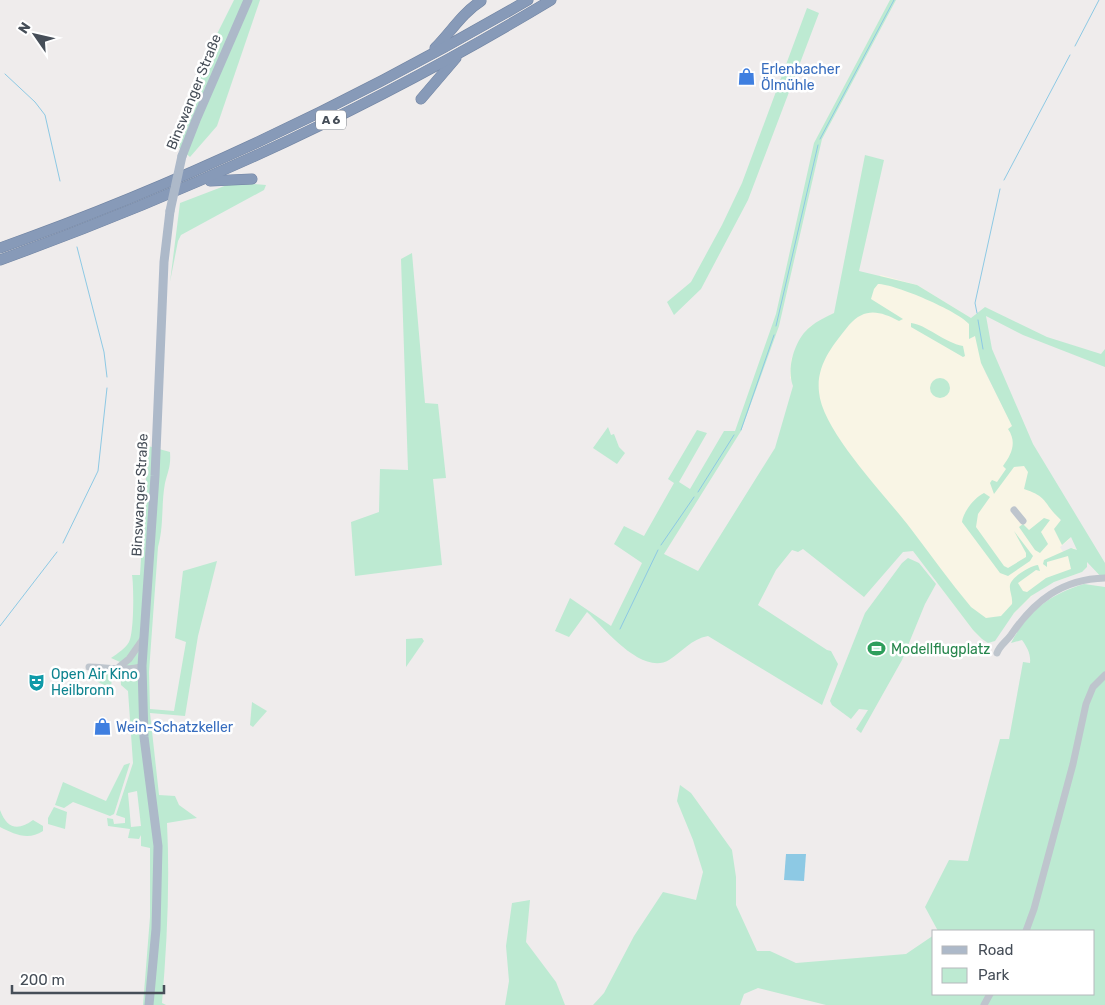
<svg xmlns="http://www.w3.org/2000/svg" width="1105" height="1005" font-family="Rubik,sans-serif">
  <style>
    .commercial { fill: #f9f5e5 }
    .green { fill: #bdead2; fill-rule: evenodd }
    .water { fill: #8dc9e4 }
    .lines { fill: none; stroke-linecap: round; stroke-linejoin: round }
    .stream { stroke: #8dc9e4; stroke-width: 1 }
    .highway-casing { stroke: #7285a3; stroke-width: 11 }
    .minor { stroke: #bec5cd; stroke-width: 7 }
    .major { stroke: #adb9c9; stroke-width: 9 }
    .highway { stroke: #879ab8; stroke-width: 10 }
    .major-bridge { stroke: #adb9c9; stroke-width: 9 }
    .labels { text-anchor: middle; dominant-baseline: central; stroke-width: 5; stroke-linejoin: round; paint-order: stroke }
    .shield { fill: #fff; stroke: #7e838a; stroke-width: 1 }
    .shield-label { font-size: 12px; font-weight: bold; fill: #464e58 }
    .shop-label { font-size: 14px; fill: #366cbe; stroke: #fff; text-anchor: start }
    .street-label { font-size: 14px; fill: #464e58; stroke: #fff }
    .leisure-label { font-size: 14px; fill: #27864d; stroke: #fff; text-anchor: start }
    .culture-label { font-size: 14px; fill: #0d838f; stroke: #fff; text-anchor: start }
  </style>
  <rect width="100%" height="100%" fill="#efecec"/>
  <path class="commercial" d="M881,275L917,285L971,318L985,372L1070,539L1060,547L1063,552L1074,548L1087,567L1082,572L1054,582L1037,591L1014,613L992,642L982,639L973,630L901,535L790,378L791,360L800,339L809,327L834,313Z"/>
  <g class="green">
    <path d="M234,0H260L217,126L190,157L170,140L207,54Z"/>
    <path d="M890,0H896L822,139L779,326L741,431L664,554L698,571L775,448L793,386C786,368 795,339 810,327C817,321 826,317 834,313L865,155L884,160L859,271L917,285L971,318L985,307L1047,337L1101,354L1105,349V367L1023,335L986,316L992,349L1033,444L1105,563V581L1087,562V567L1082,572L1054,582L1031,596L1014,613L995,641L988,643L982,639L973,630L913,551L903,552L864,597L803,549L798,552L792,550L776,570L758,605L827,650L831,651L838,664L822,705L708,636C691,639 682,652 669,660C642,676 604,628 587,612L569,637L555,631L570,598L611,626L642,563L614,544L624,526L644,536L674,483L668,479L697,430L707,433L679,482L690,489L724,431H735L776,314L814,143ZM878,284C895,284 958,311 969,324V339L975,336L981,363L1012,426L1008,429C1017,442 1012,454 1003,466L1006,469L997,482L992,480L990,483L994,494L1014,467L1024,466L1028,472L1024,489C1049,497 1043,504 1061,520L1054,529L1062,545L1071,537L1077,550L1071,548L1044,560L1043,564L1047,567V562L1068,556L1071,569L1046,578L1027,592L1023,591L1018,583L1036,570L1040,571L1038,565C1032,565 1011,577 1010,585C1009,591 1013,597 1012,604L1001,616L986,618L971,607C950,582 931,555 911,529C887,497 822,431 819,392C816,365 833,345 849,325C865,307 880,311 899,321L903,319L871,299L874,289Z"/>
    <path d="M807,8L819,13L748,200L701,289L674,315L667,302L691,282L722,225L742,183Z"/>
    <path d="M253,184L266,185L264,190L181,235L178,241L170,282L180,203L227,185Z"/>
    <path d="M412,253L425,403L438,404L446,478L433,479L442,565L355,576L351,522L379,512L380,469L408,470L401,259Z"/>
    <path d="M911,323C925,324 945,343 963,346L965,356L963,357L911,327Z"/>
    <circle cx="940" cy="388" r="10"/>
    <path d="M608,427L611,435L614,434L619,447L625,453L617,464L593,448Z"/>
    <path d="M148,446L170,452C171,466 168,471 165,483C161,505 164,526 158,547L149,672L150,709L174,711L186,642L175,638L183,571L217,561L198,636L185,716L150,713L159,795L175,796L179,805L197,818L167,823C170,884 167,943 162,1003L166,1005H143L150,917V848L141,846V835L139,839L128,838L130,829L108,826L107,818L113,819L114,824L125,823V818L116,815L133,763L128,691L121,685L120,662L111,658C118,653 125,649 129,642C134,633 134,586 132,575H140ZM137,791L141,826L131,827L128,793Z"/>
    <path d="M984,493L990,497L978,514L976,527L1004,566L1008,568L1026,557V553L1014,531L1033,556L1030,561L1008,576L1000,573L962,522C963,512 975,497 984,493Z"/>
    <path d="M1044,518L1050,520L1041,532L1048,544L1040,553L1035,550L1019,527L1023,524L1029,530Z"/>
    <path d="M908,558L919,563L936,584L925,604L902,660L861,733L856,729L868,710L859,709L851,719L832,705L830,701L865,613L902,563Z"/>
    <path d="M1084,584L1105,587V1005H826L758,988L744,994L740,1005H593L604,993L634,936L663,892L696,900L703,872L693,840L677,801L680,785L691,793L732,850L736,877V905L757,951H770L796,963L906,954L934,935V994H1094V931H938L925,907L949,860L968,861L1000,739H1009L1023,662L1030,663C1031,654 1027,647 1022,640L1011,643C1027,612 1050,594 1084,584Z"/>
    <path d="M422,638L424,641L406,667V639Z"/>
    <path d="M93,671L107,672L112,675L111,689L91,678Z"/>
    <path d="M252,702L267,711L253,727L250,725Z"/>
    <path d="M130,763L114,814L110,816L73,802L64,808L55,805L63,782L106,801L124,765Z"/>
    <path d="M54,807L67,812L65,829L48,824V818Z"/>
    <path d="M0,810C7,829 18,831 33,820L43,826V831C28,841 14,834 0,827Z"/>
    <path d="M530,900L526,942L556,982L565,1005H505L509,981L506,946L512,903Z"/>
  </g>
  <path class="water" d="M786,854H806L804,881L784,880Z"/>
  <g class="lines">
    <g class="stream">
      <path d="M1075,46L1099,0"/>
      <path d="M5,74L35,102L45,115L60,181"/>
      <path d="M820,139L894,0"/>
      <path d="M1004,180L1070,55"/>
      <path d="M77,247L104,352L107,377"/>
      <path d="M977,313L975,303L1000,189"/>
      <path d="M978,320L983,349"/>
      <path d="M776,326L818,145"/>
      <path d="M741,430L774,335"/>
      <path d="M698,492L734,435"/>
      <path d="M63,543L98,471L107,388"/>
      <path d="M661,545L694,497"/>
      <path d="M0,626L57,552"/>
      <path d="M620,629L658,550"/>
    </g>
    <defs>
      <g id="highway">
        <path d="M435,48C451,32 462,13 481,1"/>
        <path d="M421,99L456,58"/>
        <path d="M210,181L252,179"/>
        <path d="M0,248C184,183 360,98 528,0"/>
        <path d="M0,260C191,191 377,105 551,0"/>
      </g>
    </defs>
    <use href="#highway" class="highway-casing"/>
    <g class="minor">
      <path d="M1014,510L1023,521"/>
      <path d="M997,653C1000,645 1006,642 1011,635C1034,601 1062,579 1105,578"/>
      <path d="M89,667C104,667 131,672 142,666"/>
      <path d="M119,667L129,659L143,639"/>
      <path d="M1026,931L1034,909L1073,764L1086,704L1093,687L1105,675"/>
      <path d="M984,1005L990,994"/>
    </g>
    <g class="major">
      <path d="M182,156L196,120L248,0"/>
      <path d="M149,1005L156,929L158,846L144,737L142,666L155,476L164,262L170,211"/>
    </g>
    <use href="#highway" class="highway"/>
    <path class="major-bridge" d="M170,211L182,156"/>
  </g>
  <defs>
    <symbol id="shop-bare" viewBox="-9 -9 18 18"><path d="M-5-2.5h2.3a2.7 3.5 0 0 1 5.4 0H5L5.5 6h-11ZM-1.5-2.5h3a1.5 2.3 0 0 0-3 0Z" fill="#3f7fe0" stroke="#fff" stroke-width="2.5" paint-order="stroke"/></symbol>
    <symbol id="stadium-bare" viewBox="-9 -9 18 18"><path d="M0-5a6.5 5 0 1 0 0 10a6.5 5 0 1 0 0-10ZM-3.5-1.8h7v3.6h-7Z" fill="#2e9e5b" stroke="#fff" stroke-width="2.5" paint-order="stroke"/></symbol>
    <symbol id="theatre-bare" viewBox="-9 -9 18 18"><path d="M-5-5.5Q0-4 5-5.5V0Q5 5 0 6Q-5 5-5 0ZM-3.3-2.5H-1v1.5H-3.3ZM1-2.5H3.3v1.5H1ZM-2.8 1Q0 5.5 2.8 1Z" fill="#0f9aa8" stroke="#fff" stroke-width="2.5" paint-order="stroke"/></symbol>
  </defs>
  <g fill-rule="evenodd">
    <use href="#shop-bare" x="734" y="64" width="25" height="25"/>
    <use href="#stadium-bare" x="864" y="636" width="25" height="25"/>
    <use href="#theatre-bare" x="24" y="670" width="25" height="25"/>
    <use href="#shop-bare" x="90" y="714" width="25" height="25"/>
  </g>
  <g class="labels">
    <rect class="shield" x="316" y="110.5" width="30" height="19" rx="4"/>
    <g class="shield-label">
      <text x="331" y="120">A 6</text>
    </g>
    <g class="shop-label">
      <text x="761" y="69">Erlenbacher<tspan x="761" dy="16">Ölmühle</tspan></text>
      <text x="116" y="727">Wein-Schatzkeller</text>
    </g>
    <g class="street-label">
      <text transform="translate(194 92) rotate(-68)">Binswanger Straße</text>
      <text transform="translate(140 495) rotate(-87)">Binswanger Straße</text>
    </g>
    <g class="leisure-label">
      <text x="891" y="649">Modellflugplatz</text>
    </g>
    <g class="culture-label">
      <text x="51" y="674">Open Air Kino<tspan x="51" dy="16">Heilbronn</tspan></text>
    </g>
  </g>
  <rect x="932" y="930" width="162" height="65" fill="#ffffff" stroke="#b5b8bc"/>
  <rect x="942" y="946" width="25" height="8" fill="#adb9c9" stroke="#b5b8bc"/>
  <text x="978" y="955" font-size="15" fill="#464e58">Road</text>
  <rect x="942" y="968" width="25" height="15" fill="#bdead2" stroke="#b5b8bc"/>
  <text x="978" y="980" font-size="15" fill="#464e58">Park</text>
  <g transform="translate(35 35) rotate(304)" stroke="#ffffff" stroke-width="4" paint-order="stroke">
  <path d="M0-4L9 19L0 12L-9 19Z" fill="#464e58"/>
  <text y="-8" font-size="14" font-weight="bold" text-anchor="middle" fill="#464e58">N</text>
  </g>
  <path d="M12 985v8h152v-8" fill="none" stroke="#464e58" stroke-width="2.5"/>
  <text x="20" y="985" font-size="15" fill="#464e58" stroke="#ffffff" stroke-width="4" paint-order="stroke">200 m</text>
</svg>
